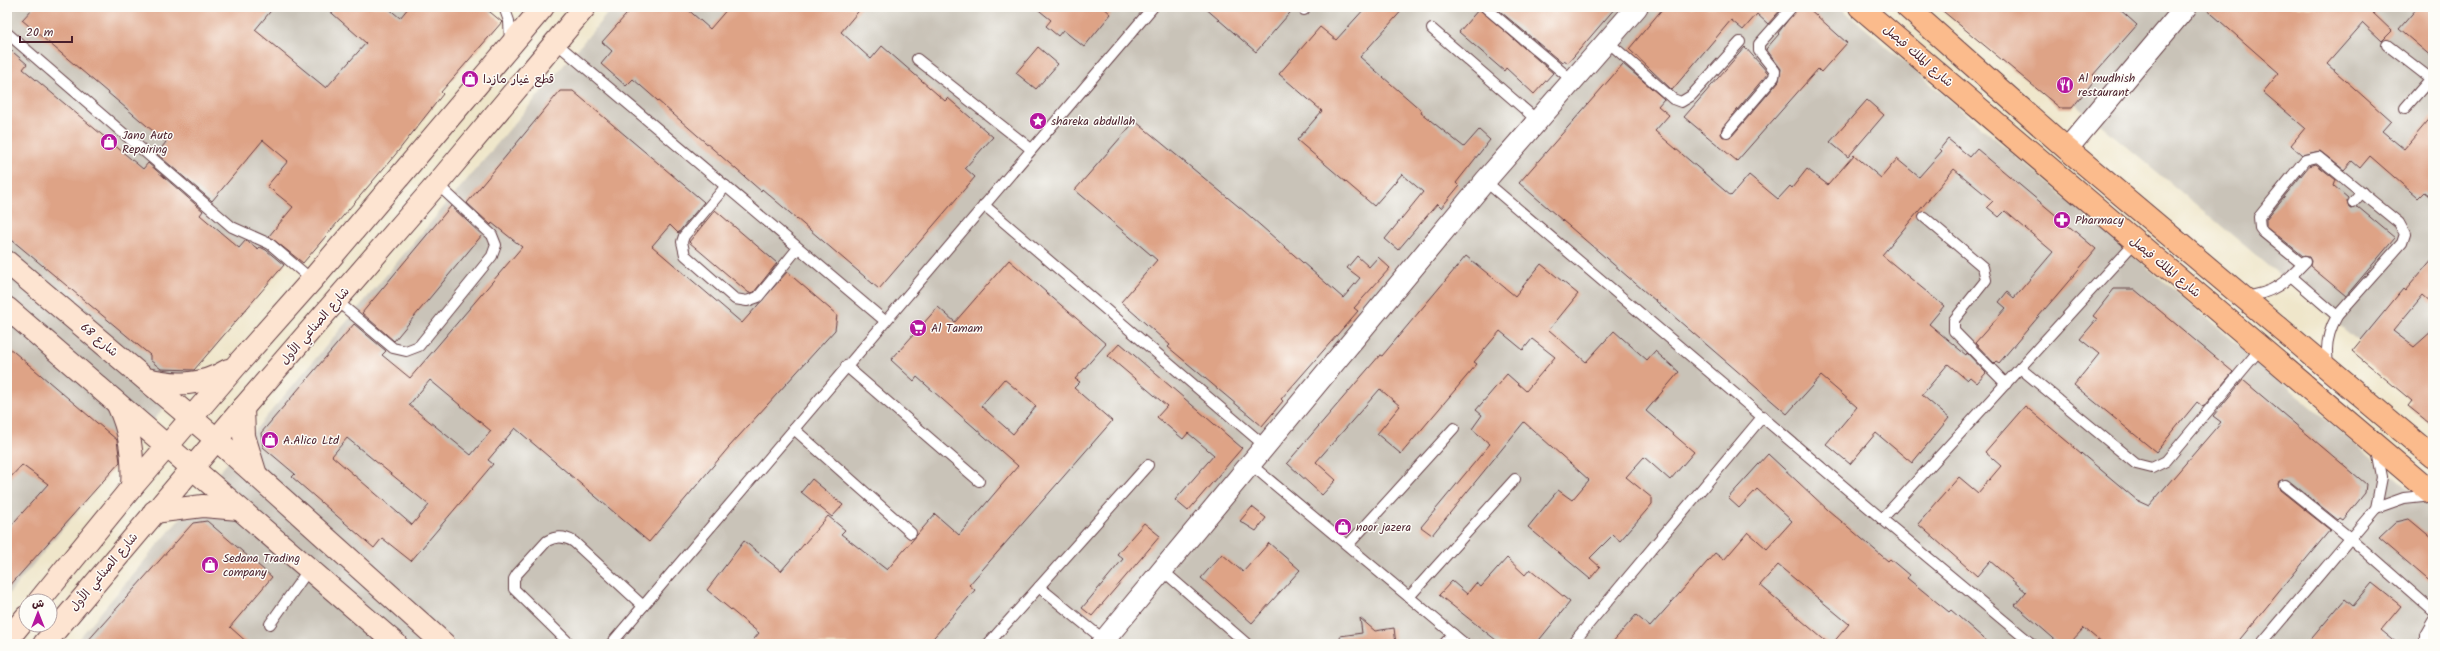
<svg xmlns="http://www.w3.org/2000/svg" width="2440" height="651" font-family="Kalam,'Playpen Sans Arabic',sans-serif">
  <style>
    .industrial { fill: #c9c3b8 }
    .building { fill: #dea386; fill-rule: evenodd }
    .lines { fill: none; stroke-linecap: round; stroke-linejoin: round }
    .lane-casing { stroke: #633d43; stroke-width: 12 }
    .street-casing { stroke: #633d43; stroke-width: 23 }
    .secondary-casing { stroke: #633d43; stroke-width: 24 }
    .primary-casing { stroke: #633d43; stroke-width: 24 }
    .lane { stroke: #fff; stroke-width: 10 }
    .street { stroke: #fff; stroke-width: 21 }
    .secondary { stroke: #fde4d1; stroke-width: 22 }
    .primary { stroke: #fbbb8c; stroke-width: 22 }
    .labels { text-anchor: middle; dominant-baseline: central; stroke-width: 3; stroke-linejoin: round; paint-order: stroke }
    .street-label { font-size: 12px; fill: #4a1f2b; stroke: #fdfcf7 }
    .poi-label { font-size: 12px; fill: #4a1f2b; stroke: #fdfcf7; text-anchor: start }
  </style>
  <rect width="100%" height="100%" fill="#fdfcf7"/>
  <filter id="ink" filterUnits="userSpaceOnUse"><feTurbulence type="fractalNoise" baseFrequency=".025" numOctaves="2"/><feDisplacementMap in="SourceGraphic" scale="8" xChannelSelector="R" yChannelSelector="G"/><feConvolveMatrix kernelMatrix="1 2 1 2 8 2 1 2 1" color-interpolation-filters="sRGB"/></filter>
  <filter id="wash" filterUnits="userSpaceOnUse"><feTurbulence type="fractalNoise" baseFrequency=".012" numOctaves="4" result="noise"/><feDisplacementMap in="SourceGraphic" scale="16" xChannelSelector="R" yChannelSelector="G"/><feGaussianBlur stdDeviation="0.9" result="paint"/><feColorMatrix in="noise" values="0 0 0 0 0 0 0 0 0 0 0 0 0 0 0 0 0 1.4 0 .05"/><feComposite in="paint" operator="in"/></filter>
  <g filter="url(#wash)">
    <rect width="100%" height="100%" fill="#efe6ca"/>
    <g class="industrial">
      <path d="M7,7H498L7,596Z"/>
      <path d="M613,7H1840L2433,510V644H74Z"/>
      <path d="M1961,7H2433V404Z"/>
    </g>
    <g id="blocks">
      <g class="building">
        <path d="M34,7H274L255,30L326,88L366,43L325,7H387L400,18L409,7H484L502,22L441,92L443,94L395,155L303,263L269,236L293,207L267,186L288,161L263,140L212,201L157,154L166,142L22,20Z"/>
        <path d="M633,7H685L710,29L729,7H862L841,32L871,59L882,46L945,101L948,98L993,137L965,168L975,177L879,289L762,189L761,191L633,79L626,86L601,64L612,51L602,42Z"/>
        <path d="M1035,7H1103L1111,14L1084,47L1063,30L1058,36L1046,26L1051,20Z"/>
        <path d="M1204,7H1295L1256,52Z"/>
        <path d="M1366,7H1405L1360,57L1422,111L1421,113L1464,147L1479,130L1490,140L1456,183L1459,186L1441,208L1437,204L1398,250L1385,239L1423,192L1402,174L1374,206L1297,140L1322,111L1279,74L1320,27L1336,40Z"/>
        <path d="M1495,7H1616L1568,63L1564,60L1562,63Z"/>
        <path d="M1664,7H1783L1768,24L1757,14L1743,30L1731,20L1672,90L1629,49Z"/>
        <path d="M1798,7H1807L1847,43L1821,72L1818,69L1737,161L1684,117L1745,47L1768,73L1722,128L1721,134L1723,137L1732,136L1779,81L1781,69L1766,49L1779,34L1778,33Z"/>
        <path d="M1938,7H2117L2137,25L2093,75L2097,77L2072,108H2060Z"/>
        <path d="M2204,7H2376L2372,12L2392,31L2382,41L2363,23L2327,64L2391,121L2382,131L2404,149L2433,115V199L2424,192L2418,198L2370,156L2360,168L2352,161L2344,170L2320,151L2302,155L2291,145L2305,128L2263,92L2279,73Z"/>
        <path d="M2418,7H2425L2433,14V58L2399,29Z"/>
        <path d="M1479,9L1553,73L1534,94L1506,68L1504,71L1459,32Z"/>
        <path d="M7,47L27,64L23,69L143,169L148,163L203,211L200,215L239,248L246,240L258,249L260,247L266,250L284,265L194,370L161,369L150,360V355L7,236Z"/>
        <path d="M1038,47L1058,64L1036,89L1016,73Z"/>
        <path d="M1623,64L1664,99L1658,106L1669,115L1655,131L1731,196L1749,175L1778,199L1790,186L1792,188L1807,169L1828,185L1854,155L1881,178L1897,159L1919,177L1942,151L1940,149L1948,139L1970,157L1977,149L2096,249L1999,363L1996,361L1994,363L1975,343L2006,308L1999,302L2007,292L2014,298L2053,252L2005,211L1999,217L1987,207L1993,201L1954,169L1882,255L1944,306L1929,324L1966,355L1967,353L1986,373L1977,383L1970,377L1967,380L1948,364L1922,395L1949,418L1912,463L1876,433L1850,464L1826,444L1857,407L1821,376L1787,414L1519,183Z"/>
        <path d="M560,91H573L704,202L678,233L670,225L652,246L742,323L787,272L837,315L835,330L729,447L649,542L515,428L488,460L493,464L411,561L382,538L374,548L292,477L295,474L263,447L261,433L354,324L386,351L382,355L410,378L522,247L492,223L491,225L467,203ZM430,380L491,431L471,455L409,405ZM347,438L429,505L412,525L332,456Z"/>
        <path d="M1867,100L1884,115L1848,157L1830,142Z"/>
        <path d="M1135,121L1244,211L1343,298L1360,278L1347,268L1357,256L1369,267L1378,257L1390,268L1354,308L1358,311L1281,399L1283,401L1262,426L1168,347L1170,345L1121,302L1157,260L1075,190Z"/>
        <path d="M2316,164L2336,180L2334,186L2348,198L2347,202L2349,208L2352,209L2358,207L2395,238L2346,296L2310,266L2311,261L2309,257L2303,256L2266,226V219L2309,166Z"/>
        <path d="M451,206L482,235L394,341L362,313Z"/>
        <path d="M715,210L777,263L754,292L749,293L689,242Z"/>
        <path d="M1466,256L1515,296L1541,264L1578,294L1549,330L1586,362L1614,331L1647,360L1655,351L1679,372L1646,411L1694,452L1670,480L1644,457L1626,477L1652,498V504L1620,541L1613,535L1590,558L1600,567L1590,579L1528,527L1558,490L1572,500L1589,480L1524,422L1432,535L1421,527L1490,444L1472,429L1482,415L1476,410L1507,374L1526,391L1555,357L1532,339L1523,350L1500,331L1474,362L1477,364L1401,454L1377,434L1400,406L1380,389L1316,462L1336,480L1322,495L1287,463L1380,355L1382,356Z"/>
        <path d="M2433,258V304L2423,295L2393,331L2414,347L2433,330V426L2408,406L2412,401L2352,351L2403,289L2405,291Z"/>
        <path d="M1009,260L1106,344L1075,379L1080,382L1074,388L1112,421L969,585L975,590L928,644H750L759,633L707,590L744,541L781,571L828,516L845,530L841,534L887,570L935,514L959,535L1018,466L917,377L914,381L891,360L938,307L955,322ZM1004,379L1036,406L1013,434L981,406Z"/>
        <path d="M2114,289H2134L2233,372L2203,407L2197,402L2156,452L2074,385L2099,354L2080,339L2097,319L2093,316Z"/>
        <path d="M1120,343L1242,448L1188,511L1175,500L1214,455L1188,433L1183,439L1157,417L1167,406L1108,356Z"/>
        <path d="M7,346L117,440L120,462L7,589V530L48,484L22,465L7,481Z"/>
        <path d="M2243,380L2366,484L2365,493L2343,520L2340,518L2338,520L2288,480L2279,481L2278,484L2280,490L2330,530L2236,644H2103L2084,628L2069,644H2060L2015,605L2026,592L1990,561L1977,576L1918,524L1959,477L1978,493L2001,466L1985,452L2025,406L2138,501L2149,506L2221,422L2213,416Z"/>
        <path d="M1768,454L1828,510L1888,561L1890,559L1909,575L1907,578L1949,612L1951,610L1990,644H1832L1849,624L1778,565L1760,585L1829,644H1611L1636,615L1650,627L1715,553L1724,560L1748,532L1767,549L1792,521L1757,489L1739,508L1728,498Z"/>
        <path d="M812,479L843,505L832,517L801,492Z"/>
        <path d="M1252,507L1266,518L1256,531L1240,521Z"/>
        <path d="M2409,519L2433,539V584L2379,538L2396,522Z"/>
        <path d="M207,521L272,577L230,627L249,644H85L193,523Z"/>
        <path d="M1144,523L1160,536L1092,616L1082,608L1123,559L1117,554Z"/>
        <path d="M1269,543L1300,570L1252,623L1201,578L1222,554L1243,572Z"/>
        <path d="M1507,558L1525,575L1530,569L1570,602L1536,644H1501L1439,595L1452,581L1467,594L1476,583L1481,587Z"/>
        <path d="M2372,583L2401,606L2381,630L2398,644H2307L2345,599L2353,606Z"/>
        <path d="M1360,618L1375,631L1394,628L1396,644H1341L1340,636L1362,633Z"/>
      </g>
    </g>
  </g>
  <g filter="url(#ink)">
    <use href="#blocks" fill-opacity="0" stroke="#633d43" stroke-width="1"/>
    <g class="lines">
      <defs>
        <g id="lane">
          <path d="M504,7L509,21L510,42"/>
          <path d="M1301,7L1304,10"/>
          <path d="M1485,7L1573,81"/>
          <path d="M1432,29L1538,121"/>
          <path d="M7,33L232,227L270,244L312,280"/>
          <path d="M1607,41L1673,99L1681,102L1691,96L1740,42"/>
          <path d="M555,42L885,321"/>
          <path d="M2387,45L2431,79"/>
          <path d="M917,59L1031,149"/>
          <path d="M2405,108L2433,76"/>
          <path d="M1727,132L1774,77L1775,71L1759,51V44L1792,7"/>
          <path d="M1485,181L1882,519L2032,644"/>
          <path d="M726,186L684,236L682,242L685,255L735,299L747,301L758,297L798,248"/>
          <path d="M2353,203L2362,192"/>
          <path d="M984,205L1265,446"/>
          <path d="M1924,217L1983,267L1986,280L1954,320V331L2006,384"/>
          <path d="M2302,264L2263,232L2260,228L2259,217L2305,160L2318,157L2399,223L2405,234L2402,243L2337,316C2328,332 2324,348 2329,366"/>
          <path d="M2292,277L2337,316"/>
          <path d="M2245,296C2272,295 2287,281 2305,262"/>
          <path d="M337,301L393,348L406,351L419,346L492,256L496,245L492,235L437,184"/>
          <path d="M846,366L979,481"/>
          <path d="M2020,368L2136,464L2152,468L2166,461L2261,348"/>
          <path d="M794,429L911,533"/>
          <path d="M1249,463L1465,644"/>
          <path d="M2284,485L2350,538L2433,611"/>
          <path d="M2376,508L2404,498L2432,495"/>
          <path d="M1882,519L2135,242"/>
          <path d="M1348,545L1454,428"/>
          <path d="M1162,570L1247,644"/>
          <path d="M1039,587L1104,640"/>
          <path d="M1409,597L1515,479"/>
          <path d="M270,624L309,569"/>
          <path d="M570,644L514,589V579L517,574L547,541C556,536 565,536 574,542L643,606"/>
          <path d="M611,644L1153,7"/>
          <path d="M988,644L1148,465"/>
          <path d="M1444,644L1453,634"/>
          <path d="M1572,644L1763,416"/>
          <path d="M2261,644L2376,508L2382,477L2377,451"/>
          <path d="M2425,644V635L2433,621"/>
        </g>
        <g id="street">
          <path d="M2067,149L2186,7"/>
          <path d="M1101,644L1485,181L1637,7"/>
        </g>
        <g id="secondary">
          <path d="M7,262L216,439L444,644"/>
          <path d="M7,308L396,644"/>
          <path d="M146,379C175,386 202,386 228,370"/>
          <path d="M118,405C131,432 134,458 132,487"/>
          <path d="M243,408L244,436L256,475"/>
          <path d="M154,512L203,506L239,509"/>
          <path d="M39,601L132,487L235,367L312,280L543,7"/>
          <path d="M7,640L26,617"/>
          <path d="M44,644L243,408L437,184L585,7"/>
        </g>
        <g id="primary">
          <path d="M1860,7L2433,494"/>
          <path d="M1907,7L2067,149L2433,457"/>
        </g>
      </defs>
      <use href="#lane" class="lane-casing"/>
      <use href="#street" class="street-casing"/>
      <use href="#secondary" class="secondary-casing"/>
      <use href="#primary" class="primary-casing"/>
      <use href="#lane" class="lane"/>
      <use href="#street" class="street"/>
      <use href="#secondary" class="secondary"/>
      <use href="#primary" class="primary"/>
    </g>
  </g>
  <defs>
    <symbol id="shop-disc" viewBox="-11 -11 22 22"><circle r="9.5" fill="#b5179e" stroke="#fdfcf7"/><path d="M-5-2.5h2.3a2.7 3.5 0 0 1 5.4 0H5L5.5 6h-11ZM-1.5-2.5h3a1.5 2.3 0 0 0-3 0Z" fill="#fff"/></symbol>
    <symbol id="restaurant-disc" viewBox="-11 -11 22 22"><circle r="9.5" fill="#b5179e" stroke="#fdfcf7"/><path d="M-5-6h1v4h1v-4h1v4h1v-4h1v5L-1.5 .5V6h-2V.5L-5-1ZM5-6V6H3V1.5H1.5Q1.5-4 5-6Z" fill="#fff"/></symbol>
    <symbol id="sight-disc" viewBox="-11 -11 22 22"><circle r="9.5" fill="#b5179e" stroke="#fdfcf7"/><path d="M0-6L1.8-2.2L6-1.7L2.9 1.2L3.7 5.4L0 3.3L-3.7 5.4L-2.9 1.2L-6-1.7L-1.8-2.2Z" fill="#fff"/></symbol>
    <symbol id="pharmacy-disc" viewBox="-11 -11 22 22"><circle r="9.5" fill="#b5179e" stroke="#fdfcf7"/><path d="M-2-6h4v4h4v4h-4v4h-4v-4h-4v-4h4Z" fill="#fff"/></symbol>
    <symbol id="supermarket-disc" viewBox="-11 -11 22 22"><circle r="9.5" fill="#b5179e" stroke="#fdfcf7"/><path d="M-6-5.5h2.5l.6 2H6L4.5 2H-2.5L-4.4-4H-6ZM-1.5 3.2a1.3 1.3 0 1 0 .1 0ZM3 3.2a1.3 1.3 0 1 0 .1 0Z" fill="#fff"/></symbol>
  </defs>
  <g fill-rule="evenodd">
    <use href="#shop-disc" x="460" y="69" width="20" height="20"/>
    <use href="#restaurant-disc" x="2055" y="75" width="20" height="20"/>
    <use href="#sight-disc" x="1028" y="111" width="20" height="20"/>
    <use href="#shop-disc" x="99" y="132" width="20" height="20"/>
    <use href="#pharmacy-disc" x="2052" y="210" width="20" height="20"/>
    <use href="#supermarket-disc" x="908" y="318" width="20" height="20"/>
    <use href="#shop-disc" x="260" y="430" width="20" height="20"/>
    <use href="#shop-disc" x="1333" y="517" width="20" height="20"/>
    <use href="#shop-disc" x="200" y="555" width="20" height="20"/>
  </g>
  <g class="labels">
    <g class="street-label">
      <text transform="translate(1918 56) rotate(41)">شارع الملك فيصل</text>
      <text transform="translate(2165 267) rotate(40)">شارع الملك فيصل</text>
      <text transform="translate(315 326) rotate(-49)">شارع الصناعي الأول</text>
      <text transform="translate(99 340) rotate(40)">شارع 68</text>
      <text transform="translate(104 572) rotate(-50)">شارع الصناعي الأول</text>
    </g>
    <g class="poi-label">
      <text x="2078" y="78">Al mudhish<tspan x="2078" dy="14">restaurant</tspan></text>
      <text x="483" y="79">قطع غيار مازدا</text>
      <text x="1051" y="121">shareka abdullah</text>
      <text x="122" y="135">Jano Auto<tspan x="122" dy="14">Repairing</tspan></text>
      <text x="2075" y="220">Pharmacy</text>
      <text x="931" y="328">Al Tamam</text>
      <text x="283" y="440">A.Alico Ltd</text>
      <text x="1356" y="527">noor jazera</text>
      <text x="223" y="558">Sedana Trading<tspan x="223" dy="14">company</tspan></text>
    </g>
  </g>
  <rect width="2440" height="651" fill="none" stroke="#fdfcf7" stroke-width="24"/>
  <g transform="translate(38 613)"><circle r="19" fill="#fdfcf7" stroke="#b5a4a5"/>
  <path d="M0-3L7 15L0 10L-7 15Z" fill="#b5179e"/>
  <text y="-6" font-size="11" font-weight="bold" text-anchor="middle" fill="#4a1f2b">ش</text>
  </g>
  <path d="M20 36v6h52v-6" fill="none" stroke="#4a1f2b" stroke-width="2"/>
  <text x="26" y="36" font-size="12" fill="#4a1f2b" stroke="#fdfcf7" stroke-width="3" paint-order="stroke">20 m</text>
</svg>
